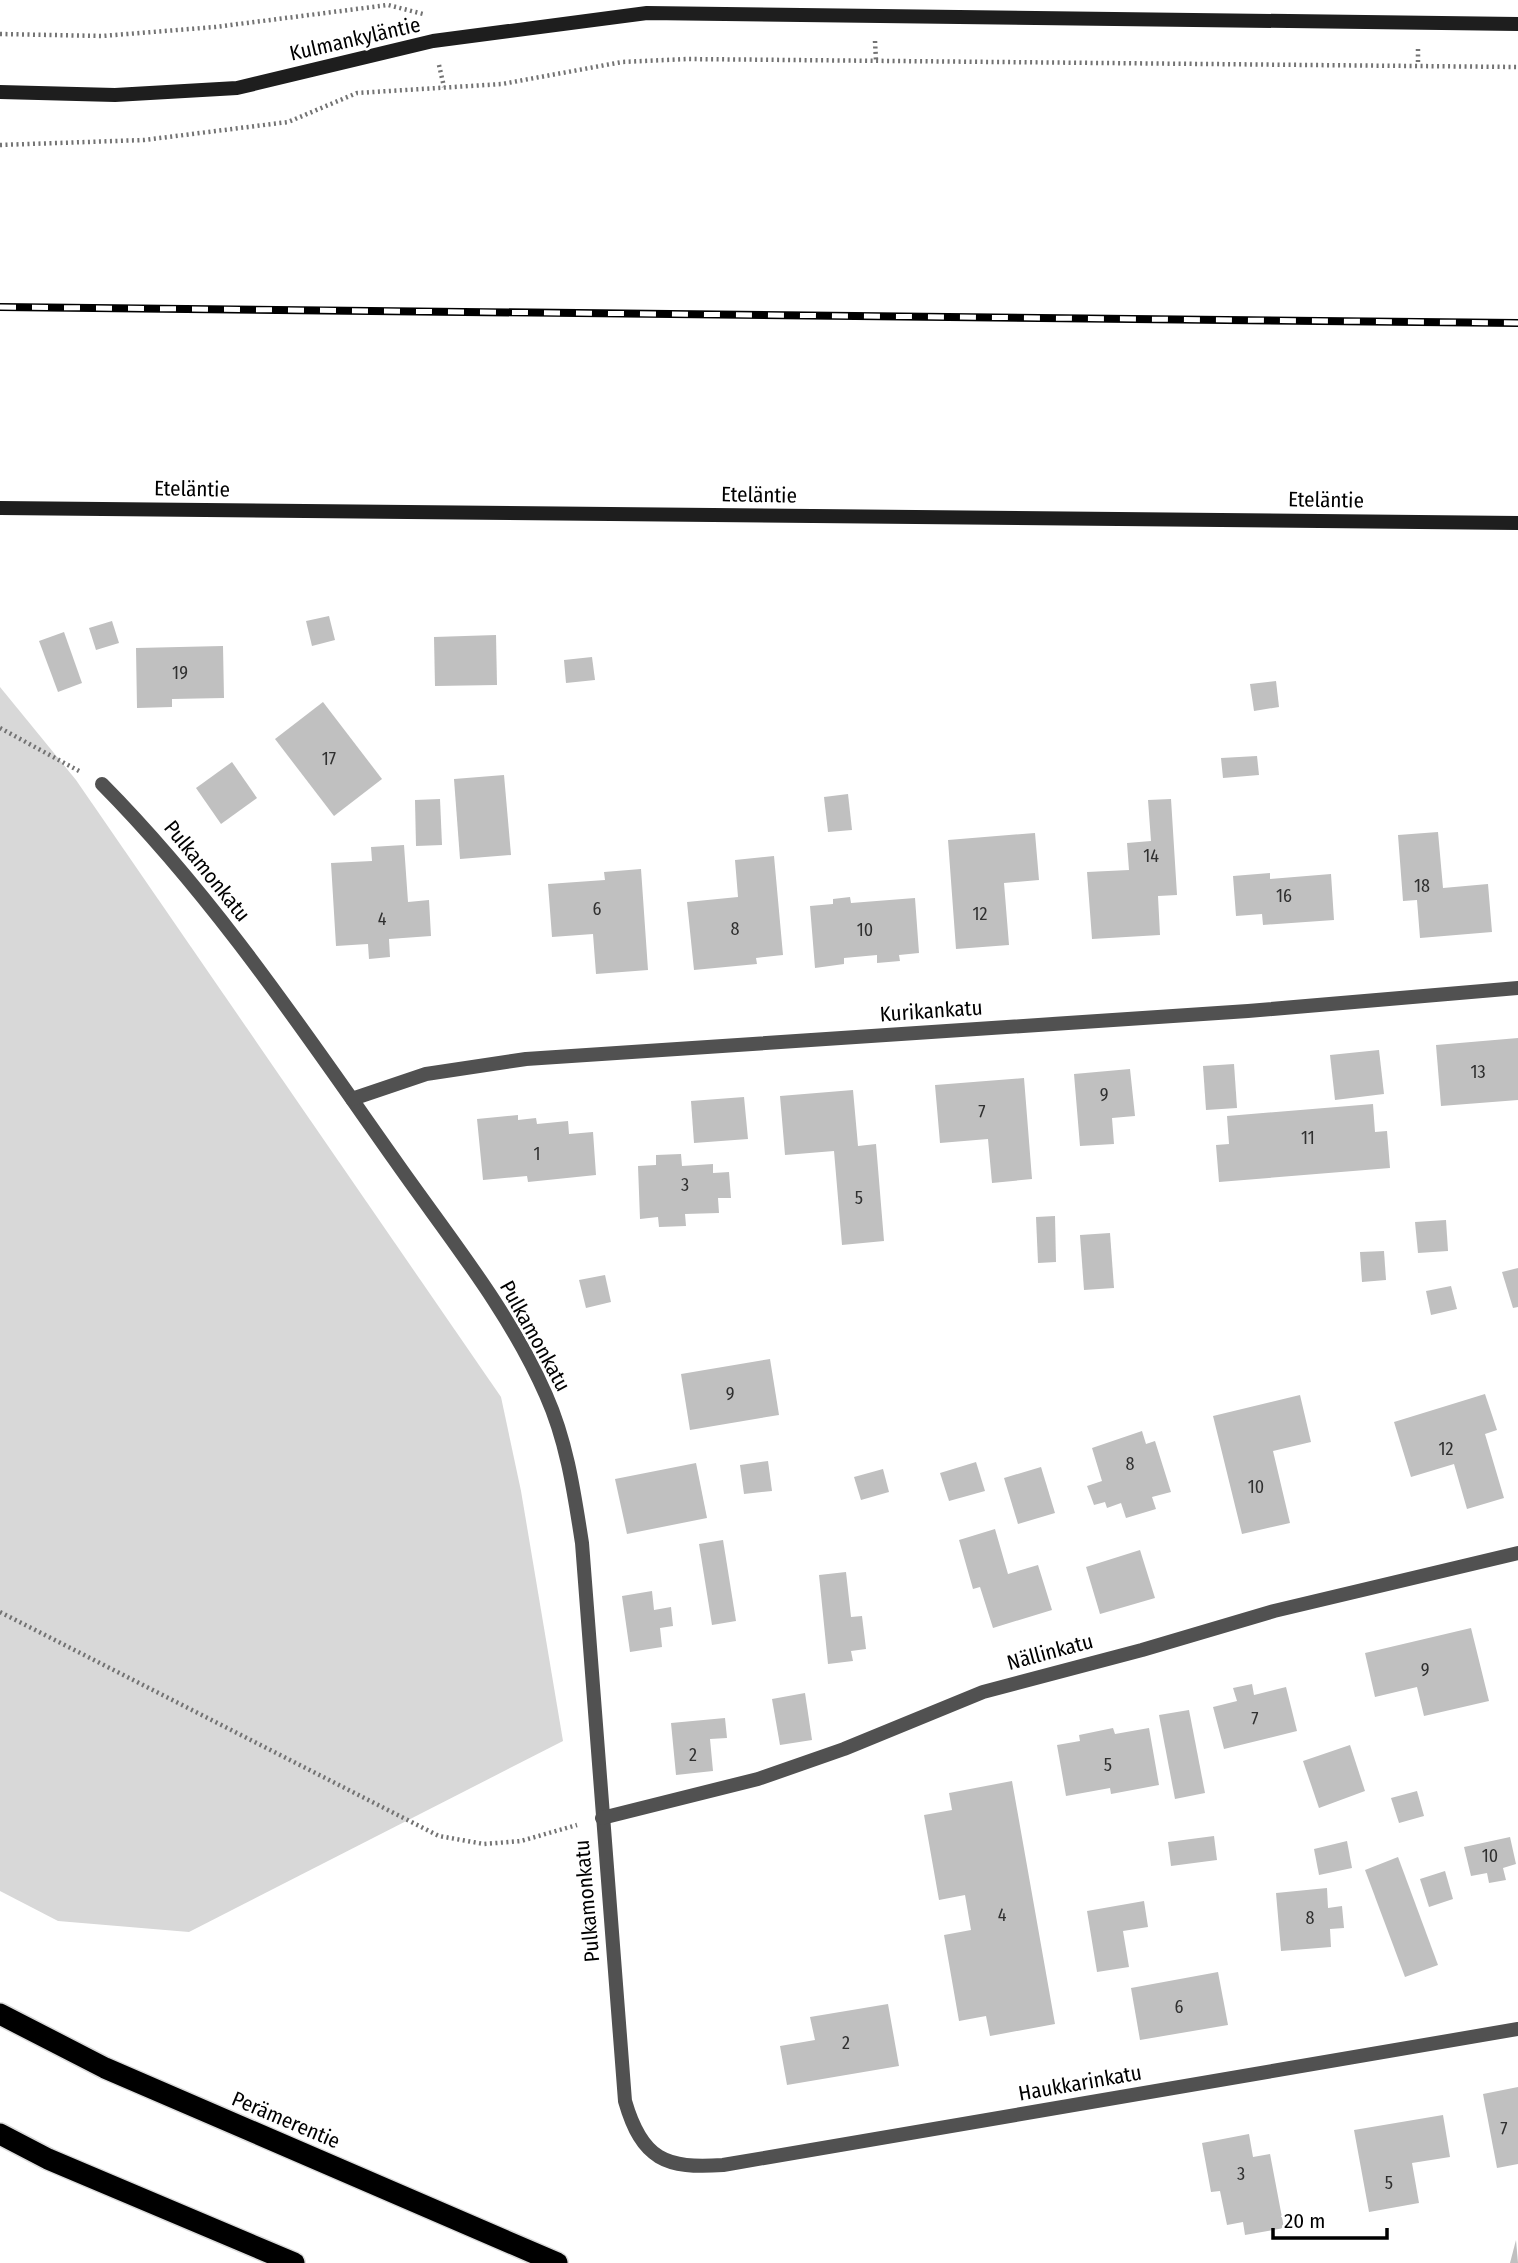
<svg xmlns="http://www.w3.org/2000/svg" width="1518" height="2263" font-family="'Fira Sans Condensed',sans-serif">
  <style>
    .green { fill: #d8d8d8 }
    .building { fill: #c0c0c0 }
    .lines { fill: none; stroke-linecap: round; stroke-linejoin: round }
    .highway-casing { stroke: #dbdbdb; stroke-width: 24 }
    .path { stroke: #737373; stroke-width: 4.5; stroke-dasharray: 2 3.5; stroke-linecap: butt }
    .street { stroke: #515151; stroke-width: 14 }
    .secondary { stroke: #1e1e1e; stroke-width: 14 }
    .highway { stroke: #000; stroke-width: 21 }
    .rail-casing { stroke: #000; stroke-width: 8 }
    .rail { stroke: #fff; stroke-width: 5; stroke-dasharray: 16; stroke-linecap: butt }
    .labels { text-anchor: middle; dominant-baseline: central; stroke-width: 5; stroke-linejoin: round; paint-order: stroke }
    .number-label { font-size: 18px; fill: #303030 }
    .street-label { font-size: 21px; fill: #000; stroke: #fff }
  </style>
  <rect width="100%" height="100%" fill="#fff"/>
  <path class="green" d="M0,687L76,780L501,1397L521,1491L563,1741L189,1932L58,1921L0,1891Z"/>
  <g class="building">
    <path d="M329,616L335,640L312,646L306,621Z"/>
    <path d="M112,621L119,643L96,650L89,628Z"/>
    <path d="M64,632L82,683L58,692L39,641Z"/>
    <path d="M496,635L497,685L435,686L434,637Z"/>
    <path d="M223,646L224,698L172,699V707L137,708L136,648Z"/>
    <path d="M592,657L595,680L566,683L564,660Z"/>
    <path d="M1276,681L1279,707L1254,711L1250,684Z"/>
    <path d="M323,702L382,779L334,816L275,739Z"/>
    <path d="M1257,756L1259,775L1223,778L1221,758Z"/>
    <path d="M232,762L257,798L221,824L196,788Z"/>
    <path d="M504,775L511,855L460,859L454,779Z"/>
    <path d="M848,794L852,830L828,832L824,797Z"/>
    <path d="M440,799L442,845L416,846L415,800Z"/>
    <path d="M1171,799L1177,895L1158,896L1160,935L1092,939L1087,872L1129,870L1127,843L1151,841L1148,800Z"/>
    <path d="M1438,832L1443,888L1488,884L1492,932L1420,938L1417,900L1403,901L1398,835Z"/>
    <path d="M1035,833L1039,880L1004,883L1009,945L956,949L948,840Z"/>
    <path d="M404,845L408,902L429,900L431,936L389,939L390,957L369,959L368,944L336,946L331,863L372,861L371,847Z"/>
    <path d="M774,856L783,955L756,958L757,964L694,970L687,902L738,897L735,860Z"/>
    <path d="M641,869L648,970L596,974L593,934L552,937L548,884L605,880L604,872Z"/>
    <path d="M1270,873V879L1331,874L1334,920L1263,925L1262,914L1236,916L1233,876Z"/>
    <path d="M850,897L851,903L915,898L919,953L899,955L900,961L877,963V955L844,958V964L815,968L810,906L833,904V899Z"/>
    <path d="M1518,1038V1100L1441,1106L1436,1045Z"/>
    <path d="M1379,1050L1384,1094L1335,1100L1330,1055Z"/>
    <path d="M1234,1064L1237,1108L1206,1110L1203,1066Z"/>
    <path d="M1130,1069L1135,1116L1112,1118L1114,1144L1080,1146L1074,1074Z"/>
    <path d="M1024,1078L1032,1179L992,1183L988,1139L940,1143L935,1085Z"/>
    <path d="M853,1090L858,1146L876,1144L884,1241L842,1245L834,1151L785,1155L780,1096Z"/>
    <path d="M744,1097L748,1139L694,1143L691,1101Z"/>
    <path d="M1373,1104L1375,1132L1387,1131L1390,1168L1219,1182L1216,1145L1229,1144L1227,1116Z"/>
    <path d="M518,1115V1120L536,1118L537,1124L568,1121L569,1134L593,1132L596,1175L528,1182L527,1176L483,1180L477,1119Z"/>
    <path d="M681,1154L682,1166L713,1164V1173L729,1172L731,1198H718L719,1213L685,1214L686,1226L659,1227L658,1217L640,1219L638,1166L656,1165V1155Z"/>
    <path d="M1055,1216L1056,1262L1038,1263L1036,1217Z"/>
    <path d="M1446,1220L1448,1251L1418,1253L1415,1222Z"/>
    <path d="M1110,1233L1114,1288L1084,1290L1080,1235Z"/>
    <path d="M1384,1251L1386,1280L1362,1282L1360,1252Z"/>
    <path d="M1518,1268V1307L1513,1308L1502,1272Z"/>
    <path d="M605,1275L611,1302L586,1308L579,1280Z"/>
    <path d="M1451,1286L1457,1309L1431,1315L1426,1291Z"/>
    <path d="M770,1359L779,1415L690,1430L681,1374Z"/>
    <path d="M1485,1394L1497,1430L1485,1434L1504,1498L1467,1509L1454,1464L1411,1477L1394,1422Z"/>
    <path d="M1300,1395L1311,1442L1273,1451L1290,1523L1242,1534L1213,1416Z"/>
    <path d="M1142,1431L1146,1444L1155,1441L1171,1492L1152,1497L1156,1509L1126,1518L1121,1503L1107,1508L1105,1502L1094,1505L1087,1486L1102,1481L1092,1448Z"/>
    <path d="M768,1461L772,1491L744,1494L740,1465Z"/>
    <path d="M976,1462L985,1491L949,1501L940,1473Z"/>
    <path d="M696,1463L707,1518L627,1534L615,1479Z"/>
    <path d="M1041,1467L1055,1513L1018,1524L1004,1478Z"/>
    <path d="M883,1469L889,1492L861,1500L854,1477Z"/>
    <path d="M995,1529L1008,1574L1038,1565L1052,1610L993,1628L980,1587L973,1589L959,1540Z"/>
    <path d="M723,1540L736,1621L712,1625L699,1544Z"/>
    <path d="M1140,1550L1155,1598L1100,1614L1086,1567Z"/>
    <path d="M846,1572L851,1617L862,1616L866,1649L851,1651L853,1661L828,1664L819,1575Z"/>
    <path d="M652,1591L654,1610L671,1607L673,1626L660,1628L662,1647L630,1652L622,1596Z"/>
    <path d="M1471,1628L1489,1701L1424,1716L1417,1687L1375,1697L1365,1653Z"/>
    <path d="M1252,1684L1254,1695L1286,1687L1297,1731L1224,1749L1213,1707L1237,1701L1233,1688Z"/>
    <path d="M805,1693L812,1740L780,1745L772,1699Z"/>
    <path d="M1189,1710L1205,1793L1175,1799L1159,1715Z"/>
    <path d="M725,1718L727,1738L710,1739L713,1771L676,1775L671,1723Z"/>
    <path d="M1113,1728L1115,1734L1149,1728L1159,1785L1111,1794L1110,1788L1066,1796L1057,1745L1080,1741L1079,1735Z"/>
    <path d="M1350,1745L1365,1791L1319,1808L1303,1761Z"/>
    <path d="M1012,1781L1055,2024L990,2036L986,2016L959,2021L944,1935L971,1930L965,1895L939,1900L924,1815L952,1810L949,1793Z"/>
    <path d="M1417,1791L1424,1816L1399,1823L1391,1798Z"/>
    <path d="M1214,1836L1217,1860L1171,1866L1168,1842Z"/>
    <path d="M1510,1837L1516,1864L1503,1868L1506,1880L1489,1883L1487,1873L1471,1876L1464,1847Z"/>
    <path d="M1347,1841L1352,1868L1319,1875L1314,1849Z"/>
    <path d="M1398,1857L1438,1965L1405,1977L1365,1870Z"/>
    <path d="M1445,1871L1453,1899L1429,1907L1420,1879Z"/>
    <path d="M1327,1888L1328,1908L1342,1906L1344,1928L1330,1929L1331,1947L1281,1951L1276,1893Z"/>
    <path d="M1144,1901L1148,1927L1123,1931L1129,1967L1097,1972L1087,1911Z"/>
    <path d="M1218,1972L1228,2025L1140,2040L1131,1988Z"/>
    <path d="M888,2004L899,2066L787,2085L780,2046L815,2040L810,2017Z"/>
    <path d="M1518,2087V2164L1497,2168L1483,2094Z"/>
    <path d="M1443,2115L1450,2157L1412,2163L1419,2203L1369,2212L1354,2130Z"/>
    <path d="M1249,2134L1253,2157L1270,2154L1284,2228L1245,2235L1243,2222L1227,2225L1220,2191L1211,2192L1202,2143Z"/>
    <path d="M1516,2240L1518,2263H1510Z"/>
  </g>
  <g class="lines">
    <defs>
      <g id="highway">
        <path d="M0,2014L105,2068L557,2263"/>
        <path d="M0,2134L48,2159L294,2263"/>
      </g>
    </defs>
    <use href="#highway" class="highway-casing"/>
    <g class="path">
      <path d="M0,34L102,36L215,27L388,5L423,14"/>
      <path d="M875,41L876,61"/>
      <path d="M1418,49V65"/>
      <path d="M439,65L444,87"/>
      <path d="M0,145L144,140L288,122L357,93L502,84L622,62L687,59L1518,67"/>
      <path d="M0,728L79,771"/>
      <path d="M0,1612L439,1836L484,1844L521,1841L577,1825"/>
    </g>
    <g class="street">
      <path d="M102,784C214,897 303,1030 394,1159C447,1235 509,1310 546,1395C567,1442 574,1492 582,1543L625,2101C642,2160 666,2169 723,2165L1518,2029"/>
      <path d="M352,1099L426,1074L526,1059L1248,1011L1518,988"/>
      <path d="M602,1818L758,1779L844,1749L983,1692L1142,1650L1274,1611L1518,1553"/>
    </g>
    <g class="secondary">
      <path d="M0,92L115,95L237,88L433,41L647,13L1518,24"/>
      <path d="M0,508L1518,523"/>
    </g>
    <use href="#highway" class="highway"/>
    <defs>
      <path id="rail" d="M0,307L1518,323"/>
    </defs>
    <use href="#rail" class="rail-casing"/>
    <use href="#rail" class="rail"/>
  </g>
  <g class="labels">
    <g class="number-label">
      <text x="180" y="673">19</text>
      <text x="329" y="759">17</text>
      <text x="1151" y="856">14</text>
      <text x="1422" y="886">18</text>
      <text x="1284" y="896">16</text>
      <text x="597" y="909">6</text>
      <text x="980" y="914">12</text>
      <text x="382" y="919">4</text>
      <text x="735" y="929">8</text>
      <text x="865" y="930">10</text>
      <text x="1478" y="1072">13</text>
      <text x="1104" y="1095">9</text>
      <text x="982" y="1112">7</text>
      <text x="1308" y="1138">11</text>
      <text x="537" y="1154">1</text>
      <text x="685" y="1185">3</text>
      <text x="859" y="1198">5</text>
      <text x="730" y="1394">9</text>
      <text x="1446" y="1449">12</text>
      <text x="1130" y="1464">8</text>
      <text x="1256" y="1487">10</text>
      <text x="1425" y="1670">9</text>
      <text x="1255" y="1719">7</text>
      <text x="693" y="1755">2</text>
      <text x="1108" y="1765">5</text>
      <text x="1490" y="1856">10</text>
      <text x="1002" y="1915">4</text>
      <text x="1310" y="1918">8</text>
      <text x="1179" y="2007">6</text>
      <text x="846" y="2043">2</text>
      <text x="1504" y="2129">7</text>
      <text x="1241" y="2174">3</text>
      <text x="1389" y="2183">5</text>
    </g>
    <g class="street-label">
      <text transform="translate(355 39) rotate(-13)">Kulmankyläntie</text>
      <text transform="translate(192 489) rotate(1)">Eteläntie</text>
      <text transform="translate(759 495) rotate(1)">Eteläntie</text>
      <text transform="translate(1326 500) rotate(1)">Eteläntie</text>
      <text transform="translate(207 871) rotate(51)">Pulkamonkatu</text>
      <text transform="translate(931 1011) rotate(-4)">Kurikankatu</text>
      <text transform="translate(535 1336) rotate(61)">Pulkamonkatu</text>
      <text transform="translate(1050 1652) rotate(-15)">Nällinkatu</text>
      <text transform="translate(587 1901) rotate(-95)">Pulkamonkatu</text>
      <text transform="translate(1080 2083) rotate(-10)">Haukkarinkatu</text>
      <text transform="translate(286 2120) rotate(23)">Perämerentie</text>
    </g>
  </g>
  <path d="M1273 2228v10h114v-10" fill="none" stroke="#000000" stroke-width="3.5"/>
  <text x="1284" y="2228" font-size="21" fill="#000000" stroke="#ffffff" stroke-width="5" paint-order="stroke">20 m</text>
</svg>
